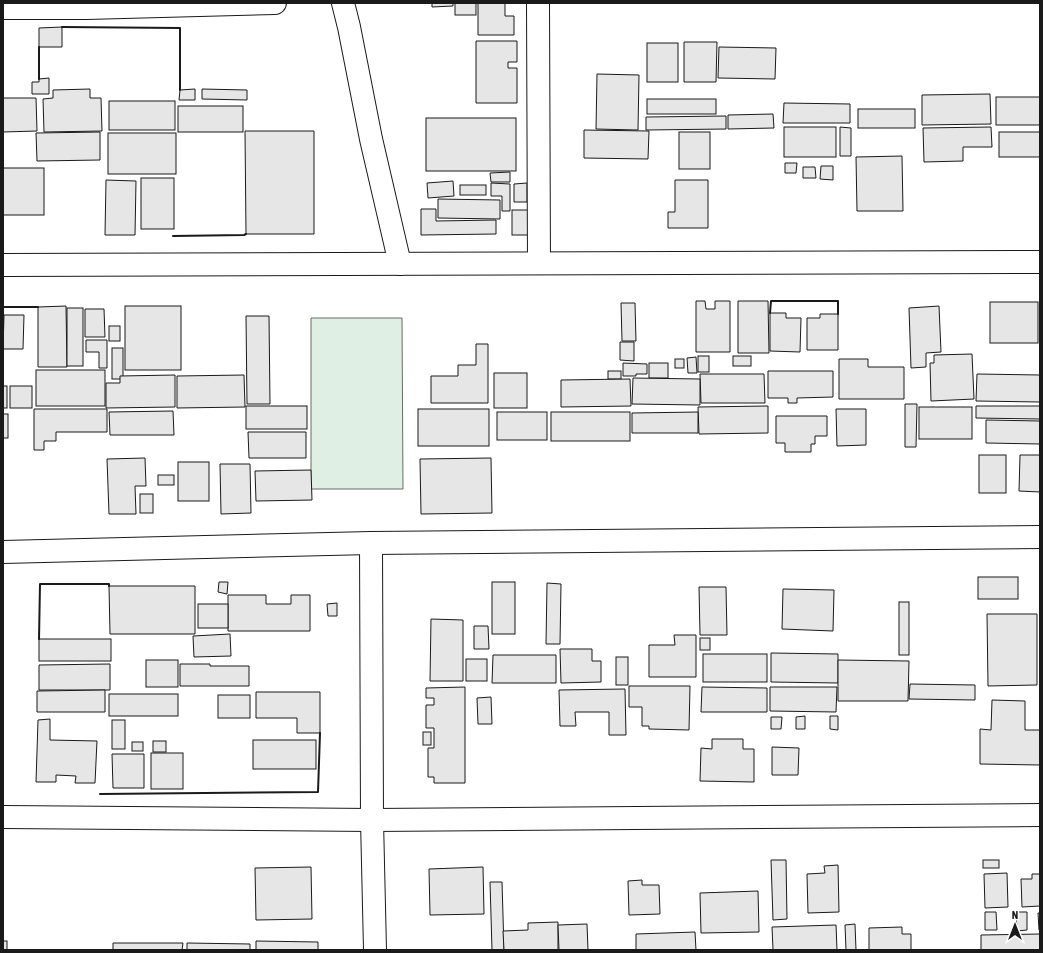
<svg xmlns="http://www.w3.org/2000/svg" width="1043" height="953" font-family="'Asap Condensed',sans-serif">
  <style>
    .green { fill: #e0efe3; stroke: #6a6a6a }
    .building { fill: #e6e6e6; stroke: #1a1a1a }
    .lines { fill: none; stroke-linecap: round; stroke-linejoin: round }
    .minor-casing { stroke: #1a1a1a; stroke-width: 24 }
    .minor { stroke: #fff; stroke-width: 22 }
    .wall { stroke: #1a1a1a; stroke-width: 2 }
  </style>
  <rect width="100%" height="100%" fill="#fff"/>
  <path class="green" d="M311,318H402L403,489H311Z"/>
  <g class="building">
    <path d="M432,3H453V6L432,7Z"/>
    <rect x="455" y="3" width="21" height="12"/>
    <path d="M478,3H505V16H514V35H478Z"/>
    <path d="M62,27V47H39V28Z"/>
    <path d="M476,41H517V62H508V68H517V103H476Z"/>
    <path d="M684,42H717L716,82H684Z"/>
    <rect x="647" y="43" width="31" height="39"/>
    <path d="M719,47L776,48L775,79L718,78Z"/>
    <path d="M597,74L639,75L638,130L596,129Z"/>
    <path d="M49,78V94H32V82H39V79Z"/>
    <path d="M90,89V98H101L102,131L44,132L43,99L53,98V90Z"/>
    <path d="M195,89V100H179L180,90Z"/>
    <path d="M202,89L247,90V100L202,99Z"/>
    <path d="M990,94L991,124L922,125V95Z"/>
    <rect x="996" y="97" width="44" height="28"/>
    <path d="M3,98H36L37,131L3,132Z"/>
    <rect x="647" y="99" width="69" height="15"/>
    <rect x="109" y="101" width="66" height="29"/>
    <path d="M784,103L850,104V123H783Z"/>
    <rect x="178" y="106" width="65" height="26"/>
    <rect x="858" y="109" width="57" height="19"/>
    <path d="M773,114L774,128L728,129V115Z"/>
    <path d="M726,116V129L646,130V117Z"/>
    <rect x="426" y="118" width="90" height="53"/>
    <rect x="784" y="127" width="52" height="30"/>
    <path d="M840,127L851,128V156H840Z"/>
    <path d="M991,127L992,147H963V161L924,162L923,128Z"/>
    <path d="M584,130L649,131L648,159L584,158Z"/>
    <path d="M245,131H314V234H246Z"/>
    <path d="M100,132V160L37,161L36,133Z"/>
    <rect x="679" y="132" width="31" height="37"/>
    <rect x="999" y="132" width="41" height="25"/>
    <rect x="108" y="133" width="68" height="41"/>
    <path d="M902,156L903,211H857L856,157Z"/>
    <path d="M785,163H797L796,173H785Z"/>
    <path d="M821,166H833V180L820,179Z"/>
    <path d="M803,167H815L816,178H803Z"/>
    <rect x="3" y="168" width="41" height="47"/>
    <path d="M510,172V182H491L490,173Z"/>
    <rect x="141" y="178" width="33" height="51"/>
    <path d="M106,180L136,181L135,235H105Z"/>
    <path d="M675,180H708V228H668V212H675Z"/>
    <path d="M453,181L454,196L428,198L427,183Z"/>
    <path d="M491,183L510,184V211H502V196H491Z"/>
    <path d="M527,183V202H514V184Z"/>
    <rect x="460" y="185" width="26" height="10"/>
    <path d="M438,199L500,200V219L438,218Z"/>
    <path d="M421,209H436V221L496,220V234L421,235Z"/>
    <rect x="512" y="210" width="18" height="25"/>
    <path d="M696,301H705L706,309H715V301H730V352H696Z"/>
    <path d="M738,301H768L769,353H738Z"/>
    <rect x="990" y="302" width="48" height="41"/>
    <path d="M621,303H635L636,341H622Z"/>
    <path d="M66,306L67,367H38V307Z"/>
    <rect x="125" y="306" width="56" height="64"/>
    <path d="M939,306L941,352L926,353V367L911,368L909,308Z"/>
    <rect x="67" y="308" width="16" height="58"/>
    <path d="M85,309H104L105,337H85Z"/>
    <path d="M770,313H786V318H801L800,352L770,351Z"/>
    <path d="M820,314H838V350H807V318H820Z"/>
    <path d="M4,315H24L23,349H3Z"/>
    <path d="M246,316H269L270,404H247Z"/>
    <rect x="109" y="326" width="11" height="15"/>
    <path d="M86,340H107V368H99V352H86Z"/>
    <path d="M620,342H634V361L620,360Z"/>
    <path d="M476,344H488V403H431V376H458V365H476Z"/>
    <rect x="112" y="348" width="11" height="31"/>
    <path d="M972,354L974,399L931,401L930,363H934V355Z"/>
    <rect x="698" y="356" width="11" height="16"/>
    <rect x="733" y="356" width="18" height="10"/>
    <path d="M696,357L697,373H688L687,358Z"/>
    <rect x="675" y="359" width="9" height="9"/>
    <path d="M839,359H868V367H904V399H839Z"/>
    <path d="M623,363L647,364V374H636V376H623Z"/>
    <rect x="649" y="363" width="19" height="15"/>
    <rect x="36" y="370" width="69" height="36"/>
    <rect x="608" y="371" width="13" height="8"/>
    <path d="M768,371H833V397L797,398V403H788V398H768Z"/>
    <rect x="494" y="373" width="33" height="35"/>
    <path d="M700,374H764L765,403H701Z"/>
    <path d="M977,374L1040,375V402L976,401Z"/>
    <path d="M175,375V407L106,408V383H120V376Z"/>
    <path d="M244,375L245,407L177,408V376Z"/>
    <path d="M633,378L700,379V405L632,404Z"/>
    <path d="M630,379L631,406L561,407V380Z"/>
    <rect x="3" y="386" width="4" height="22"/>
    <rect x="10" y="386" width="22" height="22"/>
    <path d="M905,404H917L916,447H905Z"/>
    <rect x="246" y="406" width="61" height="23"/>
    <path d="M768,406V433L699,434L698,407Z"/>
    <path d="M976,406H1040V419L976,418Z"/>
    <rect x="919" y="407" width="53" height="32"/>
    <path d="M34,409H107V432H56V441H44V450H34Z"/>
    <rect x="418" y="409" width="71" height="37"/>
    <path d="M836,409H866V445L837,446Z"/>
    <path d="M173,411L174,435H110L109,412Z"/>
    <rect x="497" y="412" width="50" height="28"/>
    <rect x="551" y="412" width="79" height="29"/>
    <path d="M698,412V433H632V413Z"/>
    <rect x="3" y="414" width="5" height="24"/>
    <path d="M776,416H827V436H815V444H811V452H785V443H776Z"/>
    <path d="M986,420L1040,421V444L986,443Z"/>
    <path d="M248,432H306V458H249Z"/>
    <rect x="979" y="455" width="27" height="38"/>
    <path d="M1020,455H1040V492L1019,491Z"/>
    <path d="M145,458L146,486H135L136,514H109L107,459Z"/>
    <path d="M491,458L492,513L421,514L420,459Z"/>
    <rect x="178" y="462" width="31" height="39"/>
    <path d="M220,464H250L251,513L221,514Z"/>
    <path d="M311,470L312,500L256,501L255,471Z"/>
    <rect x="158" y="475" width="16" height="10"/>
    <rect x="140" y="494" width="13" height="19"/>
    <rect x="978" y="577" width="40" height="22"/>
    <path d="M219,582H228L227,594L218,592Z"/>
    <rect x="492" y="582" width="23" height="52"/>
    <path d="M547,583L561,584L560,644H546Z"/>
    <path d="M109,586H195V634H110Z"/>
    <path d="M699,587H726L727,635H700Z"/>
    <path d="M783,589L834,590L833,631L782,629Z"/>
    <path d="M228,595H266V604H291V595H310V631H228Z"/>
    <rect x="899" y="602" width="10" height="53"/>
    <path d="M337,603V616H328L327,604Z"/>
    <rect x="198" y="604" width="30" height="24"/>
    <path d="M987,614H1037V685L988,686Z"/>
    <path d="M431,619L463,620V681H430Z"/>
    <path d="M474,626H488L489,649H474Z"/>
    <path d="M230,634L231,656L194,657L193,636Z"/>
    <path d="M674,635H696V677H649V645H675Z"/>
    <rect x="700" y="638" width="10" height="12"/>
    <rect x="39" y="639" width="72" height="22"/>
    <path d="M560,649H592V661H601V682L561,683Z"/>
    <path d="M771,653L838,654V683L771,682Z"/>
    <rect x="703" y="654" width="64" height="28"/>
    <path d="M493,655H556V683H492Z"/>
    <rect x="616" y="657" width="12" height="28"/>
    <rect x="466" y="659" width="21" height="22"/>
    <rect x="146" y="660" width="32" height="27"/>
    <path d="M838,660L909,661L908,701H838Z"/>
    <path d="M110,664V690H39V665Z"/>
    <path d="M180,664H210V666H249V686H180Z"/>
    <path d="M910,684L975,685V700L909,699Z"/>
    <path d="M629,686H690L689,730L649,729V726H642V707H629Z"/>
    <path d="M465,687V783H434V777H428V748H434V728H426V705H434V698H426V688Z"/>
    <path d="M702,687L767,688V712H701Z"/>
    <path d="M770,687H837L836,712L770,711Z"/>
    <path d="M625,689L626,735H609V712H575L576,726H560L559,690Z"/>
    <path d="M105,690V712H37V691Z"/>
    <path d="M256,692H320V733H297V718H256Z"/>
    <rect x="109" y="694" width="69" height="22"/>
    <rect x="218" y="695" width="32" height="23"/>
    <path d="M491,697L492,724H478L477,698Z"/>
    <path d="M992,700L1025,701V730H1040V765L980,764V729L991,730Z"/>
    <path d="M805,716V729H796V717Z"/>
    <path d="M830,716H838V730L830,729Z"/>
    <path d="M771,717H782L781,729H771Z"/>
    <path d="M50,719V740L97,741L95,783H75L76,776L56,775V782H36L38,720Z"/>
    <rect x="112" y="720" width="13" height="29"/>
    <rect x="423" y="732" width="8" height="13"/>
    <path d="M712,739H743V749H754V782L700,781L701,748L712,749Z"/>
    <rect x="253" y="740" width="63" height="29"/>
    <rect x="153" y="741" width="13" height="11"/>
    <rect x="132" y="742" width="11" height="9"/>
    <path d="M772,747L799,748L798,775H772Z"/>
    <rect x="151" y="753" width="32" height="36"/>
    <path d="M112,754H144V788H113Z"/>
    <path d="M771,860H786L787,919L773,920Z"/>
    <rect x="983" y="860" width="16" height="8"/>
    <path d="M838,865L839,912L808,913L807,874L825,873L824,866Z"/>
    <path d="M311,867L312,919L256,920L255,868Z"/>
    <path d="M483,867L484,914L430,915L429,869Z"/>
    <path d="M1007,873L1008,907L985,908L984,874Z"/>
    <path d="M1032,874H1040V906L1022,907L1021,879H1032Z"/>
    <path d="M642,880V885H659L660,914L629,915L628,881Z"/>
    <path d="M490,882H502L504,950H492Z"/>
    <path d="M758,891L759,932L701,933L700,893Z"/>
    <path d="M985,912H996L997,930H985Z"/>
    <path d="M1016,912H1027V930L1017,931Z"/>
    <path d="M1038,913H1040V930H1039Z"/>
    <path d="M558,922V950H504L503,931L528,930V923Z"/>
    <path d="M587,924L588,950H559L558,925Z"/>
    <path d="M855,924L856,950H846L845,925Z"/>
    <path d="M836,925L837,950H773L772,927Z"/>
    <path d="M902,927V934H911V950H869V928Z"/>
    <path d="M695,932L696,950H636V934Z"/>
    <path d="M1040,934V950H981V935Z"/>
    <rect x="3" y="941" width="4" height="9"/>
    <path d="M256,941L318,942V950H256Z"/>
    <path d="M113,943H183L182,950H113Z"/>
    <path d="M187,943L250,944V950H187Z"/>
  </g>
  <g class="lines">
    <defs>
      <g id="minor">
        <path d="M343,3L349,27L371,139L400,264"/>
        <path d="M538,3L539,263"/>
        <path d="M3,8H86L275,3"/>
        <path d="M3,265L1040,262"/>
        <path d="M371,543L372,820L375,950"/>
        <path d="M3,552L371,543L1040,537"/>
        <path d="M3,817L372,820L1040,815"/>
      </g>
    </defs>
    <use href="#minor" class="minor-casing"/>
    <use href="#minor" class="minor"/>
    <g class="wall">
      <path d="M62,27L180,28V90"/>
      <path d="M39,79V47"/>
      <path d="M173,236L244,235L246,234"/>
      <path d="M3,307H38"/>
      <path d="M770,313L771,301H838V314"/>
      <path d="M39,639L40,584H109V586"/>
      <path d="M100,794L318,792L320,733"/>
    </g>
  </g>
  <rect width="1043" height="953" fill="none" stroke="#1a1a1a" stroke-width="8"/>
  <g transform="translate(1015 925)" stroke="#ffffff" stroke-width="3" paint-order="stroke">
  <path d="M0-3L7 15L0 10L-7 15Z" fill="#1a1a1a"/>
  <text y="-6" font-size="11" font-weight="bold" text-anchor="middle" fill="#1a1a1a">N</text>
  </g>
</svg>
